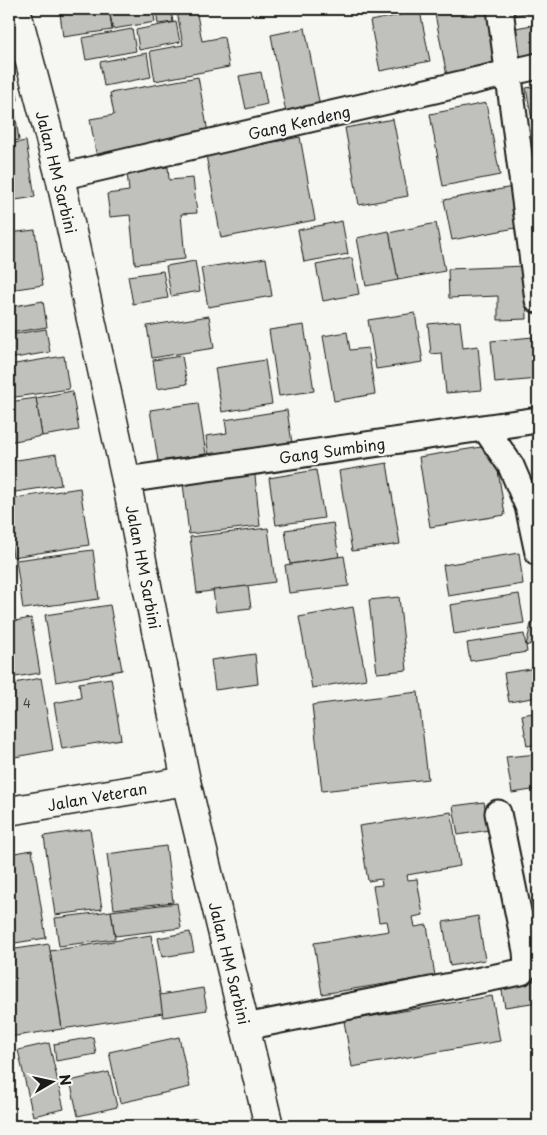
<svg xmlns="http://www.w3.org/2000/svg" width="547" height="1135" font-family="'Playpen Sans',sans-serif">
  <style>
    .building { fill: #c0c0bd; stroke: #1c1c1c }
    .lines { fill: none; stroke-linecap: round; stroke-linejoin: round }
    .minor-casing { stroke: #1c1c1c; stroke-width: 29 }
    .tertiary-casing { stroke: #1c1c1c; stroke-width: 31 }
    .secondary-casing { stroke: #1c1c1c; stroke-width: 31 }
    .minor { stroke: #f6f6f2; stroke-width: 25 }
    .tertiary { stroke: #f6f6f2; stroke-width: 28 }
    .secondary { stroke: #f6f6f2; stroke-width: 28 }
    .labels { text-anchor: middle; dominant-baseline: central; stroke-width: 4.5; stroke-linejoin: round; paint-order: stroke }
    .number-label { font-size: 12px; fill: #454544 }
    .street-label { font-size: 15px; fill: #1c1c1c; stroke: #f6f6f2 }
  </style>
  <rect width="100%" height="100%" fill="#f6f6f2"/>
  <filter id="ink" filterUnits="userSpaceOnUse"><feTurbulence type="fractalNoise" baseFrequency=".02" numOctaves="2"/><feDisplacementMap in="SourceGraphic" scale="10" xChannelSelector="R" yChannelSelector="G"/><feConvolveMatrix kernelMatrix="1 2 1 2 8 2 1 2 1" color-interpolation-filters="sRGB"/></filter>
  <g filter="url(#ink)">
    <g class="building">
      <path d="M89,9H109L112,30L63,37L60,13Z"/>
      <path d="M109,9H153L155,22L113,29Z"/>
      <path d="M156,9H171L173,22L158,24Z"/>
      <path d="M196,9L202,41L224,37L229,67L155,81L150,51L183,45L177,12Z"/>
      <path d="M434,9H491L502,66L447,76Z"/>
      <path d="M505,9H538V11L507,17Z"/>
      <path d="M420,11L430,61L380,71L370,21Z"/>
      <path d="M176,22L180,42L139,50L136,30Z"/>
      <path d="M538,24V56L516,61L510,29Z"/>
      <path d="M305,28L320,107L286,113L271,35Z"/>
      <path d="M132,29L136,51L86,60L82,38Z"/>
      <path d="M9,44L18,100L9,101Z"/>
      <path d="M147,53L151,77L104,86L100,62Z"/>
      <path d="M261,72L267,104L246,109L239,76Z"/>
      <path d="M198,77L209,138L97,158L90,119L114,115L110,93Z"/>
      <path d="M538,86V124L533,125L526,88Z"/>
      <path d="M486,103L500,175L443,186L430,114Z"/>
      <path d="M14,104L19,140L9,142V105Z"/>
      <path d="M393,119L408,196L359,205L345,128Z"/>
      <path d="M300,137L315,220L221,238L206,155Z"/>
      <path d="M26,141L35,197L9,201V144Z"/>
      <path d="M168,167L169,180L193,178L197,213L181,214L185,259L135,264L130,215L110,217L107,194L129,191L127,172Z"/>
      <path d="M518,186L526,226L452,240L444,200Z"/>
      <path d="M342,221L348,254L304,262L298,230Z"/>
      <path d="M436,223L445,271L398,280L389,233Z"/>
      <path d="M35,230L43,285L9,290V233Z"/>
      <path d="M389,231L398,280L366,286L357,238Z"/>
      <path d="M266,258L272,296L208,307L201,268Z"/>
      <path d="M352,258L359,294L323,301L316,265Z"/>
      <path d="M195,261L200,291L171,296L166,266Z"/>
      <path d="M525,266L527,319L498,320V296L449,298L448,269Z"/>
      <path d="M163,271L168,298L133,304L128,276Z"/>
      <path d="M43,301L47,327L9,333V307Z"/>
      <path d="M415,313L423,362L376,369L368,320Z"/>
      <path d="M209,316L214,348L152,358L147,326Z"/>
      <path d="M460,321L463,348L478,346L482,390L446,393L442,353L431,354L428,324Z"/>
      <path d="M304,325L314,391L279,396L269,330Z"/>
      <path d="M46,329L50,352L9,359V335Z"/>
      <path d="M347,332L350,350L368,348L375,394L334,401L323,336Z"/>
      <path d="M533,337L537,379L495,383L491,341Z"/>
      <path d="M64,356L69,389L9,398V365Z"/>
      <path d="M182,356L187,384L157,389L153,360Z"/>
      <path d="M265,360L272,404L222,412L215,368Z"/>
      <path d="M72,391L79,430L42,436L36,398Z"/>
      <path d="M36,398L42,436L9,442V402Z"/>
      <path d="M198,403L206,454L158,461L150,410Z"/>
      <path d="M287,410L292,443L209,456L206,436L227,433L225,420Z"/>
      <path d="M494,445L505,515L430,527L419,457Z"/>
      <path d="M9,450L11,461L56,454L61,485L9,493Z"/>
      <path d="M387,463L400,544L352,551L339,471Z"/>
      <path d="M254,466L260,526L189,534L182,475Z"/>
      <path d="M316,470L324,518L276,525L269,478Z"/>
      <path d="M80,488L89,545L13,557L9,528V499Z"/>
      <path d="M333,523L339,557L290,564L285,530Z"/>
      <path d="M268,528L275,582L197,593L190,537Z"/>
      <path d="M93,550L99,599L23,609L16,560Z"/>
      <path d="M519,553L523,584L448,596L443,565Z"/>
      <path d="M344,556L349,586L289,593L285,565Z"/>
      <path d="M9,579L14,616L9,617Z"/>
      <path d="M248,586L251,608L216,612L213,590Z"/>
      <path d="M519,594L524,623L454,634L450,605Z"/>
      <path d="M399,597L407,670L377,673L369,600Z"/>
      <path d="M110,605L122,670L56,682L45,615Z"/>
      <path d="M353,607L366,679L312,688L299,617Z"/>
      <path d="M31,618L40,673L9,678V622Z"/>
      <path d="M538,623V641L526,646L531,624Z"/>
      <path d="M524,634L527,652L470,661L467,643Z"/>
      <path d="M255,654L258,684L215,690L211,660Z"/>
      <path d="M538,668V697L509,702L504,673Z"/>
      <path d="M41,678L53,750L15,757L9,722V684Z"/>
      <path d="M111,678L121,739L62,749L54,703L81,698L79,683Z"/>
      <path d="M418,692L428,779L322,791L312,705Z"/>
      <path d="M538,712V744L527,746L522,715Z"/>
      <path d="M538,754V789L512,793L506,757Z"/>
      <path d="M484,802L489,830L458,835L453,806Z"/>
      <path d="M451,812L460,866L407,875L408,880L417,879L423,915L413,917L415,927L427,925L435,976L322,994L314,943L389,931L387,921L379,922L373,886L382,885L381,879L368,881L359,826Z"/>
      <path d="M90,829L102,909L55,915L44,836Z"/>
      <path d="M166,846L173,902L114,909L107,854Z"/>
      <path d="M32,850L46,938L9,944V854Z"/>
      <path d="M177,903L181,928L115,936L111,911Z"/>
      <path d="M111,911L115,939L59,946L55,918Z"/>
      <path d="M478,916L485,960L450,966L443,922Z"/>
      <path d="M190,932L194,952L162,957L158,938Z"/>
      <path d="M151,935L163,1013L62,1029L50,951Z"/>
      <path d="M49,944L62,1029L9,1037V950Z"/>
      <path d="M538,980V1002L505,1007L501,986Z"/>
      <path d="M203,988L207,1010L163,1017L160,995Z"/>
      <path d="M492,996L500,1041L352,1067L344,1021Z"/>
      <path d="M93,1037L96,1054L56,1061L54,1044Z"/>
      <path d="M179,1037L190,1087L120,1103L109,1052Z"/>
      <path d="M49,1043L64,1109L33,1116L18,1050Z"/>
      <path d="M109,1072L117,1107L78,1116L70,1081Z"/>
      <path d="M197,1118L198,1126H143Z"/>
    </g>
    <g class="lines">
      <defs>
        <g id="minor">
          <path d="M500,9L538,300"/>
          <path d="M60,177L538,66"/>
          <path d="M485,428L511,466L528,506L538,553"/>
          <path d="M126,480L538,420"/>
          <path d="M245,1027L521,972L527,965L526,951L498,813"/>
        </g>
        <path id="tertiary" d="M9,811L186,781"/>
        <path id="secondary" d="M16,9L60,177L126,480L186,781L269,1126"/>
      </defs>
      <use href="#minor" class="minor-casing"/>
      <use href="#tertiary" class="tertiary-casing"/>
      <use href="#secondary" class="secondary-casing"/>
      <use href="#minor" class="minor"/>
      <use href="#tertiary" class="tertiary"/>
      <use href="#secondary" class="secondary"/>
    </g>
  </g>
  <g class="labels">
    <g class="number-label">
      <text x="27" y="703">4</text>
    </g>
    <g class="street-label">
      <text transform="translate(299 122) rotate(-13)">Gang Kendeng</text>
      <text transform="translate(57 172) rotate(76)">Jalan HM Sarbini</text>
      <text transform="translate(332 450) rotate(-8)">Gang Sumbing</text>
      <text transform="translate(144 567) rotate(79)">Jalan HM Sarbini</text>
      <text transform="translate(97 796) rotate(-10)">Jalan Veteran</text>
      <text transform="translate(230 963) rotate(76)">Jalan HM Sarbini</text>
    </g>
  </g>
  <rect width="547" height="1135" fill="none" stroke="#f6f6f2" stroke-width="30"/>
  <rect x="15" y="15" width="517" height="1105" fill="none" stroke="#1c1c1c" stroke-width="2" filter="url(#ink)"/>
  <g transform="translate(52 1082) rotate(81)" stroke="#f6f6f2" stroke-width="4" paint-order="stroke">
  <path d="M0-4L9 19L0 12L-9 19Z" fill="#1c1c1c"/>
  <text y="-8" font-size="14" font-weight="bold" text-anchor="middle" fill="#1c1c1c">N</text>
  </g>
</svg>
